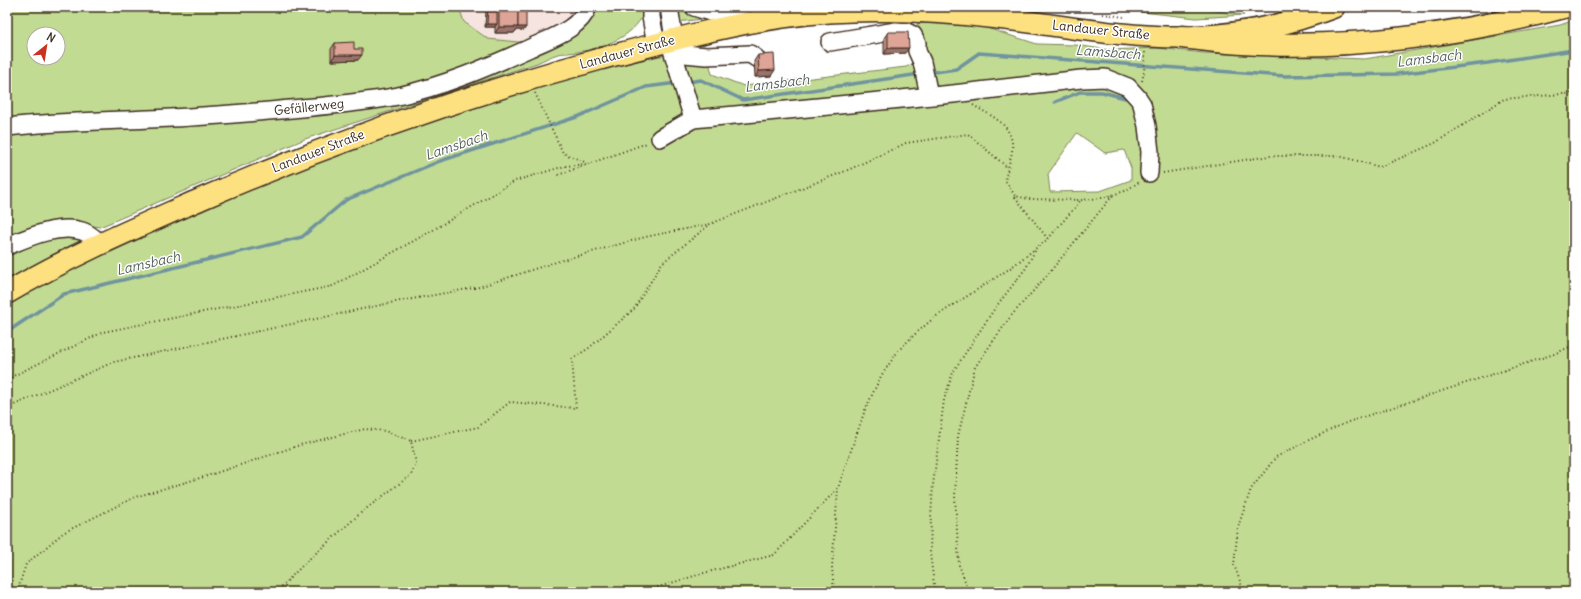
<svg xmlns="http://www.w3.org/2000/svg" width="1581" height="599" font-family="Delius,sans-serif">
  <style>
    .built { fill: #f5e4e0 }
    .green { fill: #c2db92; stroke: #7e8258; fill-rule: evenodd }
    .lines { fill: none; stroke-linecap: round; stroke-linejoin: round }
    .stream { stroke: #6f949e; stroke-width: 3.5 }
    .minor-casing { stroke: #3b2a1e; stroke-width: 20 }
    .major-casing { stroke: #3b2a1e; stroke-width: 24 }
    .highway-casing { stroke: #3b2a1e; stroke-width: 25 }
    .path { stroke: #3b2a1e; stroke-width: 2; stroke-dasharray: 1 3; stroke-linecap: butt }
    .minor { stroke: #fff; stroke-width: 17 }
    .major { stroke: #fde080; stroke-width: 21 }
    .highway { stroke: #fde080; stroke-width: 22 }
    .wall { fill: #be8d82; stroke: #3b2a1e }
    .shaded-wall { fill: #9b736a; stroke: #3b2a1e }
    .building { fill: #dda497; stroke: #3b2a1e }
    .labels { text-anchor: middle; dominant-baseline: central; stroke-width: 3; stroke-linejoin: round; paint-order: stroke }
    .street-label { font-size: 13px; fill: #3b2a1e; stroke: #fff }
    .water-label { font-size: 14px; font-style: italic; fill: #555f5e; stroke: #fff }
  </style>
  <rect width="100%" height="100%" fill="#fff"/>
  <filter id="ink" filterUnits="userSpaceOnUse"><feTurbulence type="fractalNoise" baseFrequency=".025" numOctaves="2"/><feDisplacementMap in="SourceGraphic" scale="8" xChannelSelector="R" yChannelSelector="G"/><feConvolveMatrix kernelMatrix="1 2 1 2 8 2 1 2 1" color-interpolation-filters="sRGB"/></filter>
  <g filter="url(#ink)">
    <path class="built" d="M459,7H593L548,45L488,39L464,22Z"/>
    <g class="green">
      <path d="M7,7H459L464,22L488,39L548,45L593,7H646C638,36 604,48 577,52C570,53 564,53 558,54C551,56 544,60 537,63L305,139L100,227L56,221L7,241ZM34,34H58V58H34Z"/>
      <path d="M1097,7H1190L1244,15L1196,18Z"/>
      <path d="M675,9L702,19L678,22Z"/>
      <path d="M1574,20V592H7V306L49,281L99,255L284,173L501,97L597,70L705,46L712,74L744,86L906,67L924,59L917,24L944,21L974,24L1037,44L1075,45L1109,50L1157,48L1204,53L1365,59L1560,25ZM1077,133L1105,153L1124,150L1131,168V180L1100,191L1050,192L1048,174Z"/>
      <path d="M66,234L79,237V241L7,282V253L25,246Z"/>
    </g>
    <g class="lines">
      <g class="stream">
        <path d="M928,73L956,69L979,53L1285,76L1397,74L1488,63L1574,50"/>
        <path d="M687,82L701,80L743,100L920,74"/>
        <path d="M1055,102L1080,92H1102L1125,98"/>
        <path d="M7,332L64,294L302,237L346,200L440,161L577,117L646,87L677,83"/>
      </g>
      <defs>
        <g id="minor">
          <path d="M651,7V17L656,44"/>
          <path d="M669,7L674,39"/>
          <path d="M694,7L717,14L749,21"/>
          <path d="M830,42L896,31L907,32L913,35L917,43V51L922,62L929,95"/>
          <path d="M670,43L693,119"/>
          <path d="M674,53L706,56L750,54L756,58"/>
          <path d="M7,127C62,121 116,121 171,118C215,116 258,112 302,108C334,105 367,102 398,96C444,86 488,67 530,48C550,38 579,30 588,7"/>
          <path d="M660,138L693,119L953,94L1081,79L1105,78L1128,87L1138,98L1142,104L1147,126L1150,152L1149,173"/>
          <path d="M7,246C29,237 58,224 82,231C89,233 95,239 100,243"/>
        </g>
        <path id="major" d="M7,293C69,256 135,228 201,199C331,143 464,96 600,59C682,37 767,13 852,11C901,9 950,12 998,18C1059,25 1124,38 1185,37C1236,36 1285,26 1334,7"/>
        <path id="highway" d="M1182,37C1202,39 1222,42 1242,43C1348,50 1461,35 1564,7"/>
      </defs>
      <use href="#minor" class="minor-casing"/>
      <use href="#major" class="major-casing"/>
      <use href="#highway" class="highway-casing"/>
      <g class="path">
        <path d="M1103,14L1124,17"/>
        <path d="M1142,81L1144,72L1145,52"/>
        <path d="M535,93L563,153L587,163"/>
        <path d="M973,105C993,117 1015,125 1012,152C1010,161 1007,171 1005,180L1015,196L1029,199L1081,200L1102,198L1125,191L1139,182"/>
        <path d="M1163,173L1269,156H1339L1380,167L1435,143L1504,99L1574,93"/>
        <path d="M558,175L647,143"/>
        <path d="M1015,197L1048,239"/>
        <path d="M7,379L103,332L333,286L433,230L515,181L565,166L588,164"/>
        <path d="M7,408L114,362L395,302L479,287L556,262L645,237L710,224L848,170L906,143L968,134L1007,167"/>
        <path d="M411,441L478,427L510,402L576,408L572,359L589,348L634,309L662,263L709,225"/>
        <path d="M17,592L26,564L63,533L135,497L207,476L300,445L365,429L385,431L411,441L416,463L411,475L363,511L307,561L276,592"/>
        <path d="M642,592L704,573L774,555L838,488L865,410L881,376L898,351L914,335L935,317L1009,269L1048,239L1081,200"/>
        <path d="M834,592L832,567L838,489"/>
        <path d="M935,592L930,554L931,518L933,485L944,400L953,372L995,308L1026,268L1036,249"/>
        <path d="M969,592L959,565L955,496L958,436L975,367L1011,316L1044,279L1114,194"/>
        <path d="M1244,592L1234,565L1238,527L1251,489L1276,457L1311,439L1348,422L1554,354L1574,345"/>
      </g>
      <use href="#minor" class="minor"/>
      <use href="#major" class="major"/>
      <use href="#highway" class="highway"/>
    </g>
    <g class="wall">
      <path d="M488,7H518L524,30H516L514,33H495V27H485L486,10Z"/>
      <path d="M888,32L905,53L884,54V38Z"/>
      <path d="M335,43L354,49L358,60L331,61V49Z"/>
      <path d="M758,55L771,76L755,77L754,61Z"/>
    </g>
    <g class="shaded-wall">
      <path d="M487,24H497L495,27H485Z"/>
      <path d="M499,27H526L524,30H516L514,33H495Z"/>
      <path d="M888,48H909L905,53L884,54Z"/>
      <path d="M335,55H362L358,60L331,61Z"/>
      <path d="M775,70L771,76L755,77L759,71Z"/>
    </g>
    <g class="building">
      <path d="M488,7H497V24H487Z"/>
      <rect x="499" y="7" width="19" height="20"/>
      <rect x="518" y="8" width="8" height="19"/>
      <path d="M888,32H908L909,48H888Z"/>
      <path d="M354,42V49H362V55H335V43Z"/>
      <path d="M774,54L775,70L759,71L758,55Z"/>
    </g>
  </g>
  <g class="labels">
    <g class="street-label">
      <text transform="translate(1101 30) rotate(6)">Landauer Straße</text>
      <text transform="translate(627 52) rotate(-15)">Landauer Straße</text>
      <text transform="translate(309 107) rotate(-6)">Gefällerweg</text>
      <text transform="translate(318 151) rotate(-21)">Landauer Straße</text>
    </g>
    <g class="water-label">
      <text transform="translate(1108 52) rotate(4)">Lamsbach</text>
      <text transform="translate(1429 58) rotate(-7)">Lamsbach</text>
      <text transform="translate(777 83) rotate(-7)">Lamsbach</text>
      <text transform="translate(456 145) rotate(-19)">Lamsbach</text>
      <text transform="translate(148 263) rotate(-13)">Lamsbach</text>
    </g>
  </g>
  <rect width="1581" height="599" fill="none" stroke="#fff" stroke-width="24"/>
  <rect x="12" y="12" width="1557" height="575" fill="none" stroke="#3b2a1e" stroke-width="1.5" filter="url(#ink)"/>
  <g transform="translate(46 46) rotate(30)"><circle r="19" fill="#ffffff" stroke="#b1aaa5"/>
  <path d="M0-3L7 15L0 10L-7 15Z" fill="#c8321e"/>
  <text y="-6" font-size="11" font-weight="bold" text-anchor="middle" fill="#3b2a1e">N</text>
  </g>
</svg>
